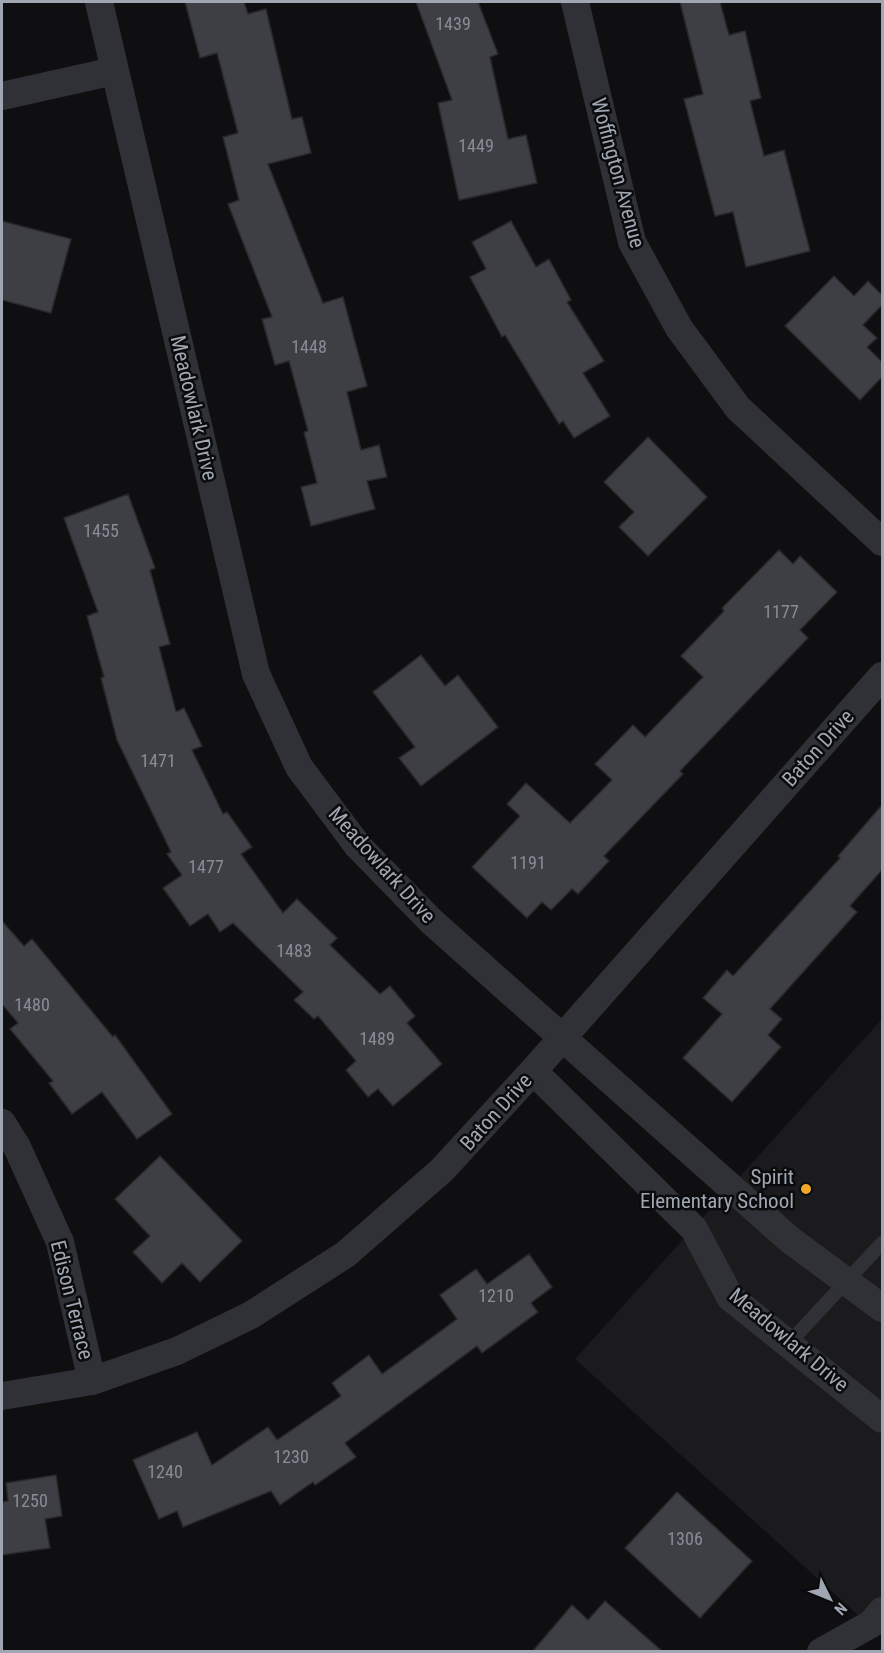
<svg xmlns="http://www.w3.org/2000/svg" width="884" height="1653" font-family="'Roboto Condensed',sans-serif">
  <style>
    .built { fill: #1b1b1e }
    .building { fill: #3e3f44; stroke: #29292d; stroke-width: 1.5 }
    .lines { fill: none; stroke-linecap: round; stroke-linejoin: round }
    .lane { stroke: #303136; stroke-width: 14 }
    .street { stroke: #303136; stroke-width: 28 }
    .poi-dot { fill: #f2a826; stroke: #0a0b0c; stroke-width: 2 }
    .labels { text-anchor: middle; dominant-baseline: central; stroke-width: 5; stroke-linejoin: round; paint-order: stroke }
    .number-label { font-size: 18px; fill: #888c96 }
    .street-label { font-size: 21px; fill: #a0a6b2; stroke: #0a0b0c }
    .poi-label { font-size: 21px; fill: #a0a6b2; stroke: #0a0b0c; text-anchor: end }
  </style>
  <rect width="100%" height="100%" fill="#0f0f11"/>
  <path class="built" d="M882,1019V1637L575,1359Z"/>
  <g class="building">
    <path d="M185,2H244L248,14L266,9L292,119L302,117L311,153L268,164L323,303L343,297L367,386L347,392L361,450L379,445L387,477L367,481L375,509L311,526L301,487L317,483L304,432L308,431L289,361L275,365L262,319L272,317L228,204L239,200L223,137L238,133L217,53L200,58Z"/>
    <path d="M416,2H478L498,54L490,57L508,139L526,135L537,183L459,200L438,103L452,100Z"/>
    <path d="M680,2H720L729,35L745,31L761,98L750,101L764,156L784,150L810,251L746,267L733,212L715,216L684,99L703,94Z"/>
    <path d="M2,221L71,239L51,313L2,300Z"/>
    <path d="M511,221L536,267L549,259L571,300L567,302L604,361L583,373L610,416L574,438L563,421L559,424L505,335L502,337L470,277L486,269L472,242Z"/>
    <path d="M834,276L854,296L868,281L882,295V305L863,325L877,338L867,347L882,362V377L860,400L785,326Z"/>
    <path d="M648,437L707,497L648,556L619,527L634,512L604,482Z"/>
    <path d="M128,494L155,568L150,570L170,644L159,647L176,712L184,708L202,746L192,750L223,814L227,812L252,847L241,854L283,913L297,899L337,938L330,945L380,994L390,986L415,1016L407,1023L442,1064L393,1106L378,1089L368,1097L346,1070L356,1061L318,1016L314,1019L294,1000L303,992L233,923L220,932L208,914L190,926L163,888L182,875L167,854L171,852L117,740L101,678L104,677L87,616L98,612L64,518Z"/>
    <path d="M779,550L793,564L800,556L837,592L800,630L808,638L680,771L683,774L604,856L609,861L578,894L572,889L551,910L542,902L527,918L472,867L520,816L507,804L526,783L570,823L612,780L595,764L633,725L645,737L703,677L681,656L724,611L722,608Z"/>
    <path d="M421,655L445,686L458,675L498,727L421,786L399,758L415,747L373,692Z"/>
    <path d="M882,805V870L850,906L857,912L770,1009L782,1019L768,1035L781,1047L732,1102L683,1058L722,1014L703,998L727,970L733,976L840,858L838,856Z"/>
    <path d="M2,921L24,946L32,939L113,1037L115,1035L172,1114L137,1139L102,1092L72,1114L49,1083L53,1081L10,1029L18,1023L2,1004Z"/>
    <path d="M160,1156L242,1241L200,1282L182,1263L162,1283L133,1252L150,1236L115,1199Z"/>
    <path d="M529,1254L552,1287L531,1303L538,1312L482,1353L477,1346L345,1443L356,1457L315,1485L313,1482L280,1505L271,1491L183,1527L177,1511L159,1519L133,1460L197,1432L212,1465L268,1427L277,1440L341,1396L332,1383L369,1355L382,1374L457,1319L440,1295L476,1269L487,1284Z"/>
    <path d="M56,1475L62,1516L45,1519L50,1548L2,1555V1502L8,1501L6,1483Z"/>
    <path d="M677,1492L752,1561L700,1618L625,1548Z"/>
    <path d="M605,1601L663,1652H532L572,1605L588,1620Z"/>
  </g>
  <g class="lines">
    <path class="lane" d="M789,1343L882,1243"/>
    <g class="street">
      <path d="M99,2L256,674L299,767L358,846L431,921L789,1239L882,1308"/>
      <path d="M575,2L632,242L679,328L738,408L882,542"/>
      <path d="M2,96L114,71"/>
      <path d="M533,1071L694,1229L730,1297L882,1419"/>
      <path d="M2,1123L17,1147L60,1242L92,1381"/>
      <path d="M2,1396L92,1381L177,1351L251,1315L346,1254L442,1170L533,1071L882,676"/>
      <path d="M821,1652L871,1624L882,1611"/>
    </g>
  </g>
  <circle class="poi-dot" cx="806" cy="1189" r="6"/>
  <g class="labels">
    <g class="number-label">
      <text x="453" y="23">1439</text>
      <text x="476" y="145">1449</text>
      <text x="309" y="346">1448</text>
      <text x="101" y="530">1455</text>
      <text x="781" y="611">1177</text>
      <text x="158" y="760">1471</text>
      <text x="528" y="862">1191</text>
      <text x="206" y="866">1477</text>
      <text x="294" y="950">1483</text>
      <text x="32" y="1004">1480</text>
      <text x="377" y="1038">1489</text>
      <text x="496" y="1295">1210</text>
      <text x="291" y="1456">1230</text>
      <text x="165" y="1471">1240</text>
      <text x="30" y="1500">1250</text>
      <text x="685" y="1538">1306</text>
    </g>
    <g class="street-label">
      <text transform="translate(618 173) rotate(75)">Woffington Avenue</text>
      <text transform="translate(194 408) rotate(77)">Meadowlark Drive</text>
      <text transform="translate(818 748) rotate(-48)">Baton Drive</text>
      <text transform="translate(382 865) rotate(48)">Meadowlark Drive</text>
      <text transform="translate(496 1112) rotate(-48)">Baton Drive</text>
      <text transform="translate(72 1300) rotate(76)">Edison Terrace</text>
      <text transform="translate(789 1340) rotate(40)">Meadowlark Drive</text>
    </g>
    <g class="poi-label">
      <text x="794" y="1177">Spirit<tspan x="794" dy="24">Elementary School</tspan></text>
    </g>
  </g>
  <rect width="884" height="1653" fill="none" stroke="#a0a6b2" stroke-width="6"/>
  <g transform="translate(830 1599) rotate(133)" stroke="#0a0b0c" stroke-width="4.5" paint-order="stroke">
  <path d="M0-4.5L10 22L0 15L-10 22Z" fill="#a0a6b2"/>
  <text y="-9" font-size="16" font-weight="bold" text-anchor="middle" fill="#a0a6b2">N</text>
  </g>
</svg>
